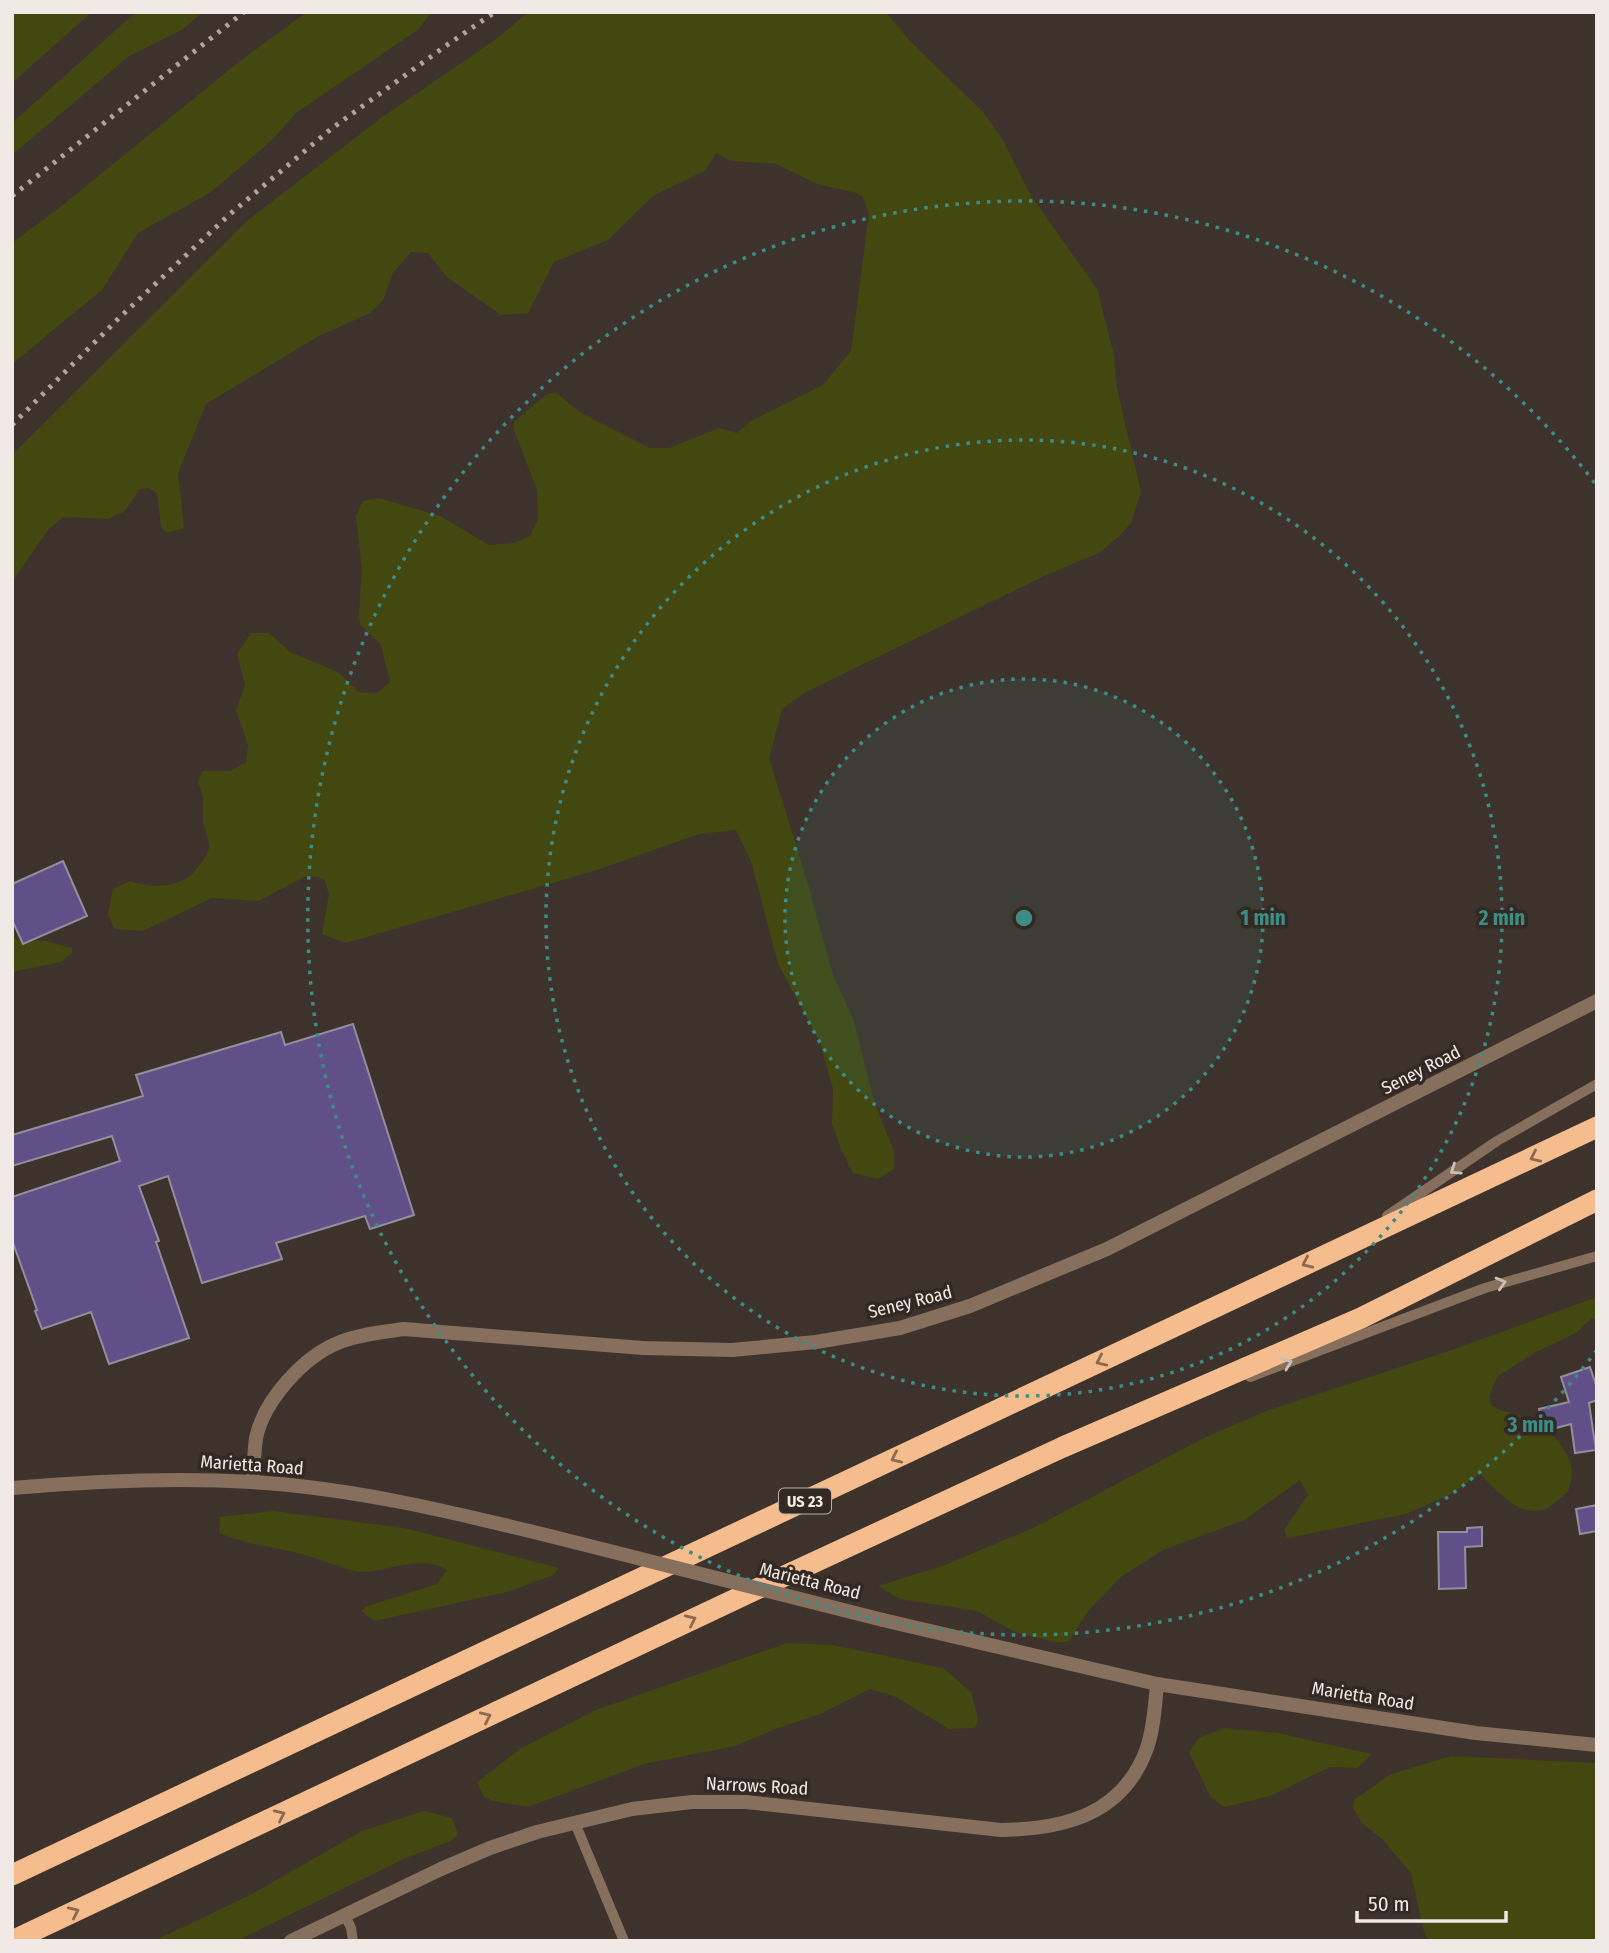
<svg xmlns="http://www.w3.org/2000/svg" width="1609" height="1953" font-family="'Fira Sans Condensed',sans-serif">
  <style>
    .green { fill: #434710 }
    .building { fill: #615088; stroke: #928f9c; stroke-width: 2 }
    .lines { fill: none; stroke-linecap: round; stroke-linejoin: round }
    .service { stroke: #866f5c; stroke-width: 10 }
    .minor { stroke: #866f5c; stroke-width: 14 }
    .tertiary { stroke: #866f5c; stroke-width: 14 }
    .motorway { stroke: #f5bc8d; stroke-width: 21 }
    .rail { stroke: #aea5a0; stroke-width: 5; stroke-dasharray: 3.5 7; stroke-linecap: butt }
    .tertiary-bridge { stroke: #866f5c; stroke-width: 14 }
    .oneway { stroke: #8a6b52 }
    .oneway2 { stroke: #cbbeb5 }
    .ring { fill: none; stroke: #3c8d86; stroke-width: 3.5; stroke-dasharray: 3.5 7 }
    .labels { text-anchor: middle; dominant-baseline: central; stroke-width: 7; stroke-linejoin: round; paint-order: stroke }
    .shield { fill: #332922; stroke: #b7afaa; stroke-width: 2 }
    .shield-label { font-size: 16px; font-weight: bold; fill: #f0e9e5 }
    .street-label { font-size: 18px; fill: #f0e9e5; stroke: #332922 }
    .centre { fill: #3c8d86; stroke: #332922; stroke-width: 3.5 }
    .ring-label { font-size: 21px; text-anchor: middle; font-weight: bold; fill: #3c8d86; stroke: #332922; stroke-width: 7; stroke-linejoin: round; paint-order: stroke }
  </style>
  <rect width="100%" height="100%" fill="#3e332c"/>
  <g class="green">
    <path d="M12,12H92L12,83Z"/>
    <path d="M136,12H203L183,29L129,56L12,155V123Z"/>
    <path d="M307,12H431L419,29L296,113L271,141L211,192L138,233L102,290L12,364V243L59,208L240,61Z"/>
    <path d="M528,12H886L910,41L983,112L1003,140L1030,194L1097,289L1114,355L1117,388L1141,492L1131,523L1119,536L1101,552L1044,576L806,692L782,709L769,758L808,884L833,975L854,1021L874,1101L894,1151V1169L878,1179L853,1173L841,1149L832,1123L833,1089L820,1042L778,964L752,864L736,830L699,834L597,870L346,943L322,934L329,894L324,879L308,875L258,901L212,898L143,931L115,929L108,915L113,889L130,881C155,889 182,889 199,866C203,861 209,852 209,846C209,838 203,828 203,819C203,802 205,800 198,782L203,771H230L246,762L248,745L236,710L245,685L237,654L251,633H269L290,652L338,672L359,692L377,693L390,682L381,645L360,624L359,616L362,571L356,516L363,501L379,498L440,516L489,545L515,543L530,536L538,520L537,490L514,430V422L547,394L555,392L581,413L650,448H669L719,428L737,433L751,421L823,385L851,351L869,214L863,197L856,193L817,184L776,164L731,161L716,153L706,170L653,196L608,240L554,262L528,313L501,315L447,277L428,253L411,252L392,274L383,301L370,313L317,337L206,404L178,473L184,528L167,533L161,527L157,493L149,488L140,489L125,511L108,519L63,517L48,530L12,582V455L247,221L381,118L499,37Z"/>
    <path d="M12,934L18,941H46L72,948V953L61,962L17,971L12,974Z"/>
    <path d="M1597,1297V1318L1591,1319L1576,1333L1534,1353L1497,1377L1489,1396L1491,1405C1502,1413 1515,1412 1527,1418C1547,1428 1574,1450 1572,1476C1571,1481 1569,1486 1568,1492C1561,1497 1553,1506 1546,1509C1519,1519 1497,1490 1480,1474L1449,1495L1406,1514L1287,1538L1284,1530L1308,1495L1300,1480L1244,1520L1163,1550L1122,1576L1088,1611L1069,1641L1060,1643L1017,1633L977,1611L900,1599L878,1586L945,1565L1033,1528L1206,1437L1266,1411L1452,1350Z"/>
    <path d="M273,1511L404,1528L559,1568L553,1575L507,1592L374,1621L361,1611L368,1606L437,1584L447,1570C421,1554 388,1572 361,1572C347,1571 315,1557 298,1553C271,1546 244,1544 219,1533L220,1517Z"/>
    <path d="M787,1643L833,1645L943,1668L971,1692L978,1719L975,1728L949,1729L894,1696L870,1689L820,1714L778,1728L735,1746L644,1764L528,1807L493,1801L484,1797L477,1782L520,1749L596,1710Z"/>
    <path d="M1223,1728L1278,1733L1371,1754L1358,1768L1330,1767L1270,1796L1225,1807L1211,1798L1189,1752L1199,1738Z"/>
    <path d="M1452,1756L1597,1763V1941H1428L1423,1928L1411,1873L1382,1839L1362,1823L1353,1808L1354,1800L1391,1774Z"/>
    <path d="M424,1811L452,1818L458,1834L451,1841L408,1857L236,1941H154L250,1895L362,1831Z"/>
  </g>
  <g class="building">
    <path d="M63,861L87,916L23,944L12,920V884Z"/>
    <path d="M353,1024L414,1215L370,1229L365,1216L276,1243L282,1259L202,1283L168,1176L139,1186L159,1241L156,1242L189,1338L109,1364L91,1312L42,1329L35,1311L37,1310L12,1240V1197L120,1161L112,1136L12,1166V1135L143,1096L136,1075L281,1032L285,1045Z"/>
    <path d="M1590,1367L1597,1388V1400L1589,1403L1596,1450L1575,1453L1571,1424L1545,1431L1539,1409L1569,1402L1561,1377Z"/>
    <path d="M1597,1505V1531L1580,1534L1576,1509Z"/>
    <path d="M1482,1527V1546L1465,1547L1466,1588L1439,1589L1438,1532H1467V1528Z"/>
  </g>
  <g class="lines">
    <g class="service">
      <path d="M1387,1216L1497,1141L1597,1084"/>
      <path d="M1250,1377L1485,1288L1597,1256"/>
      <path d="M575,1823L624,1941"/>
      <path d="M345,1915L351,1928L353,1941"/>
    </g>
    <path class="minor" d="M253,1482C254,1467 254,1452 256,1438C264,1400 304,1356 340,1342C360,1334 383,1332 404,1329L643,1348L732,1350L816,1342L900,1328L970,1306L1107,1249L1597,1001"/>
    <g class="tertiary">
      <path d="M12,1488C92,1481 172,1477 252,1482C353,1488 452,1512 550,1536"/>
      <path d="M883,1620L1157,1684L1476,1733L1597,1745"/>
      <path d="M291,1941L441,1869L490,1848L537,1832L632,1809L692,1802H746L1001,1830C1064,1829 1123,1815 1147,1748C1154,1727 1155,1705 1157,1684"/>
    </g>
    <g class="motorway">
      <path d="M12,1875L1597,1127"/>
      <path d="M12,1941L776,1580L1063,1447L1361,1318L1597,1200"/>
    </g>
    <g class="rail">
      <path d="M12,196L244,12"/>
      <path d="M12,425L119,318L230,214L331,129L447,45L495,12"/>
    </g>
    <path class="tertiary-bridge" d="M550,1536L883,1620"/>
  </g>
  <defs><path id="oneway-chevron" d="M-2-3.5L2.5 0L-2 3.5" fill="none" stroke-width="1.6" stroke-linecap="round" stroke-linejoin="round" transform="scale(1.75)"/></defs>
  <g class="oneway">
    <use href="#oneway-chevron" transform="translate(1535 1157) rotate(155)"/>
    <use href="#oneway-chevron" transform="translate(1307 1263) rotate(155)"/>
    <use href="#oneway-chevron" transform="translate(1101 1361) rotate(155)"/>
    <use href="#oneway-chevron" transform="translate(896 1458) rotate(155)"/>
    <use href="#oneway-chevron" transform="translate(691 1620) rotate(-25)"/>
    <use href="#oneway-chevron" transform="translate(486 1717) rotate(-25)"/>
    <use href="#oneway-chevron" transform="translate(280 1815) rotate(-25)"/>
    <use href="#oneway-chevron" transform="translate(74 1912) rotate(-25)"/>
  </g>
  <g class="oneway2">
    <use href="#oneway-chevron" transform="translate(1455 1170) rotate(146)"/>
    <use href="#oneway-chevron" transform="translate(1501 1283) rotate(-16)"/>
    <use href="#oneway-chevron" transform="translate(1287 1363) rotate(-21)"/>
  </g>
  <circle cx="1024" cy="918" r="239" fill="#3c8d86" fill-opacity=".12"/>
  <g class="ring">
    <circle cx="1024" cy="918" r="239"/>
    <circle cx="1024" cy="918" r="478"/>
    <path d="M1597 1350A717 717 0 1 1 1597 486"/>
  </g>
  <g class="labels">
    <rect class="shield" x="779" y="1488.5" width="52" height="25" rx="5"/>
    <g class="shield-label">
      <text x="805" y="1501">US 23</text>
    </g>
    <g class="street-label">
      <text transform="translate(1421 1070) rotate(-27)">Seney Road</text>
      <text transform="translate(910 1302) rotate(-14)">Seney Road</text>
      <text transform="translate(252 1465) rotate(4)">Marietta Road</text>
      <text transform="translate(810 1581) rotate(14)">Marietta Road</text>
      <text transform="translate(1363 1696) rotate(9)">Marietta Road</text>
      <text transform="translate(757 1786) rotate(3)">Narrows Road</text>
    </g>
  </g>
  <circle cx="1024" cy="918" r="10" class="centre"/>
  <g class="ring-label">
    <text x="1263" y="925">1 min</text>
    <text x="1502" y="925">2 min</text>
    <text x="1531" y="1432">3 min</text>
  </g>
  <rect width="1609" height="1953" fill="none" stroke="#f0e9e5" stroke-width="28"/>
  <path d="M1357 1911v10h149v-10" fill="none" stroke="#f0e9e5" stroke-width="3.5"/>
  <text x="1368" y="1911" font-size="21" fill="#f0e9e5" stroke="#332922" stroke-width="5" paint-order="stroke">50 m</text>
</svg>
